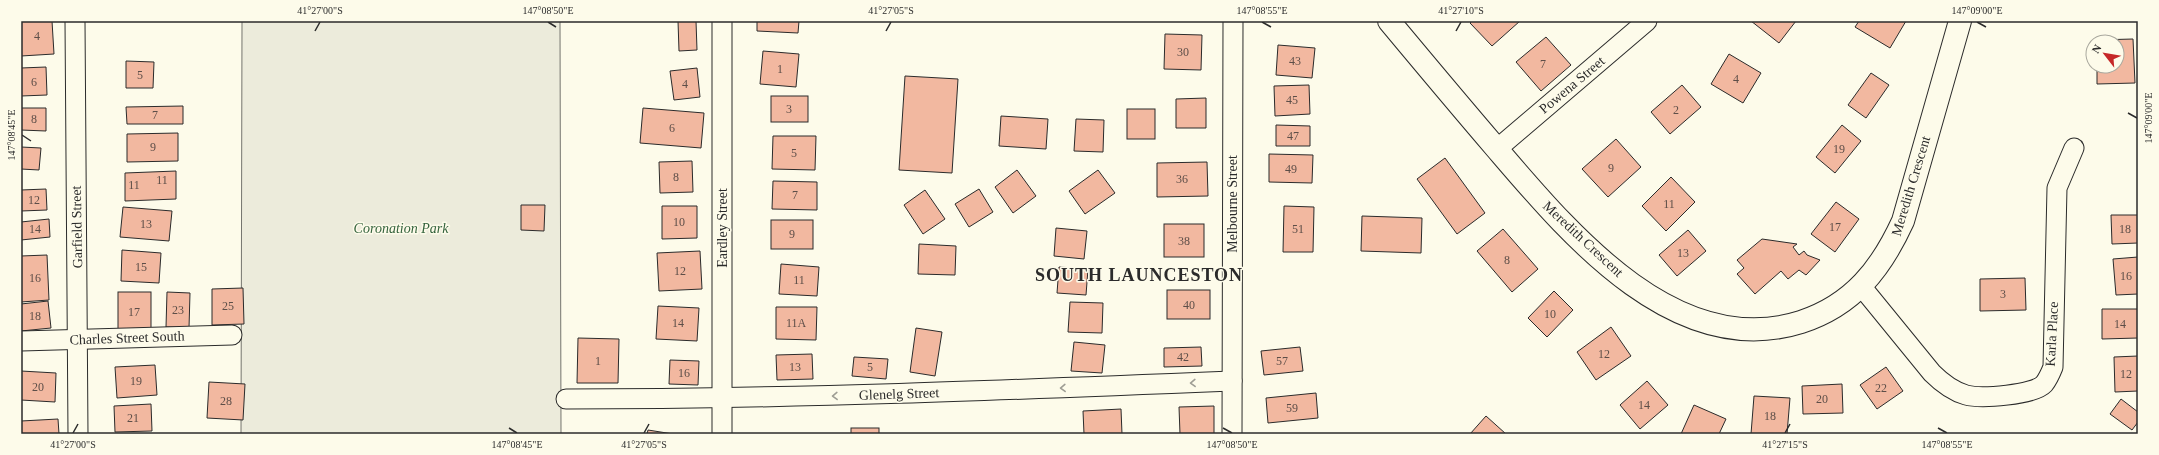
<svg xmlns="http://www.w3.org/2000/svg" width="2159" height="455" font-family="Georgia,serif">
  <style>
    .green { fill: #ecebdb; stroke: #74746e }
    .building { fill: #f2b8a0; stroke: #2b2b2b }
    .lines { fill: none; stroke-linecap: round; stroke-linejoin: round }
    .minor-casing { stroke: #2b2b2b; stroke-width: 21 }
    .tertiary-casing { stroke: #2b2b2b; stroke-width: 24 }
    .minor { stroke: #fdfbea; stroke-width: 19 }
    .tertiary { stroke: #fdfbea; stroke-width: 22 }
    .oneway { stroke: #9e9d94 }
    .ticks { fill: none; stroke: #2b2b2b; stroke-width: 1.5 }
    .labels { text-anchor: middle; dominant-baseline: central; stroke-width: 3; stroke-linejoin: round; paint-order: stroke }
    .number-label { font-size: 12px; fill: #5d4e48 }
    .street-label { font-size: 14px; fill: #2b2b2b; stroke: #fdfbea }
    .park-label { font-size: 14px; font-style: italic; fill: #34623c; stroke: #fdfbea }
    .district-label { font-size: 18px; font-weight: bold; letter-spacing: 1px; fill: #2b2b2b; stroke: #fdfbea }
    .neatline { fill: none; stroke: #2b2b2b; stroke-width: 1.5 }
    .ticks-label { font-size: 10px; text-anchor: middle; fill: #2b2b2b }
  </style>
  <rect width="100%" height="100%" fill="#fdfbea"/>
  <path class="green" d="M242,21H560L561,434H241Z"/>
  <g class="building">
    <path d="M21,21H52L54,54L21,56Z"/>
    <path d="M678,21H696L697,50L679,51Z"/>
    <path d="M757,21H799L798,33L757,31Z"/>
    <path d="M1472,21H1520L1492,46L1470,23Z"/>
    <path d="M1751,21H1796L1779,43Z"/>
    <path d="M1859,21H1906L1890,48L1855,27Z"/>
    <path d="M1165,34L1202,35L1201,70L1164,69Z"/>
    <path d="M1546,37L1571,65L1541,91L1516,62Z"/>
    <path d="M2133,39L2135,83L2097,84V66H2117V42H2096V40Z"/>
    <path d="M1278,45L1315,48L1312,78L1276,75Z"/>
    <path d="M763,51L799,54L796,87L760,84Z"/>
    <path d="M1729,54L1761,73L1743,103L1711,84Z"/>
    <path d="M126,61L154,62L153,88H126Z"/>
    <path d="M46,67L47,95L21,96V68Z"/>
    <path d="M697,68L700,97L674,100L670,71Z"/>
    <path d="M1871,73L1889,85L1866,118L1848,105Z"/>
    <path d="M905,76L958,79L952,173L899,170Z"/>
    <path d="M1309,85L1310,114L1275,116L1274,86Z"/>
    <path d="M1682,85L1701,107L1670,134L1651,112Z"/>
    <rect x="771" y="96" width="37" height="26"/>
    <path d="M1206,98V128H1176V99Z"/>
    <path d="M183,106V124H127L126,107Z"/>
    <path d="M21,108H46V131L21,130Z"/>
    <path d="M643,108L704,113L701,148L640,143Z"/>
    <rect x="1127" y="109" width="28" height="30"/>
    <path d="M1001,116L1048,119L1046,149L999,146Z"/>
    <path d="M1076,119L1104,120L1103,152L1074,151Z"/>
    <path d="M1276,125L1310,126V146H1276Z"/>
    <path d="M1842,125L1861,141L1835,173L1816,157Z"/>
    <path d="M178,133V161L127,162V134Z"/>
    <path d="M773,136H816L815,170L772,169Z"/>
    <path d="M1616,139L1641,167L1608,197L1582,169Z"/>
    <path d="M21,147L41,148L39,170L21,169Z"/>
    <path d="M1269,154L1313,155L1312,183L1269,182Z"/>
    <path d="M1445,158L1485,213L1457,234L1417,179Z"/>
    <path d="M692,161L693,192L660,193L659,162Z"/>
    <path d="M1207,162L1208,196L1157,197V163Z"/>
    <path d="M1017,170L1036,196L1013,213L995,187Z"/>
    <path d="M1098,170L1115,193L1085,214L1069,191Z"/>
    <path d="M176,171V199L125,201V173Z"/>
    <path d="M1671,177L1695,202L1666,231L1642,206Z"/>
    <path d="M773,181L817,182V210L772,209Z"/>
    <path d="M46,189L47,210L21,211V190Z"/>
    <path d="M979,189L993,212L969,227L955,204Z"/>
    <path d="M925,190L945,219L923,234L904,205Z"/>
    <path d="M1836,202L1859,219L1835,252L1811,234Z"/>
    <path d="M521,205H545L544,231L521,230Z"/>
    <path d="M662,206H697V238L662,239Z"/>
    <path d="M1284,206L1314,207L1313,252H1283Z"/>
    <path d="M123,207L172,211L169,241L120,237Z"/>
    <path d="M2111,215H2138V243L2112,244Z"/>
    <path d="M1362,216L1422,218L1421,253L1361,251Z"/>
    <path d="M49,219L50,237L21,240V222Z"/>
    <rect x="771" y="220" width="42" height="29"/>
    <rect x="1164" y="224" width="40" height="33"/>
    <path d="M1056,228L1087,231L1084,259L1054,256Z"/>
    <path d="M1503,229L1538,269L1512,292L1477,251Z"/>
    <path d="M1688,230L1706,251L1677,276L1659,255Z"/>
    <path d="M1762,239L1797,244L1793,247L1799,255L1804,251L1807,255L1820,260L1806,275L1799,270L1788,279L1781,271L1755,294L1737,274L1744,268L1737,260Z"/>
    <path d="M919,244L956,246L955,275L918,274Z"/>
    <path d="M122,250L161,253L159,283L121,281Z"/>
    <path d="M700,251L702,289L659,291L657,253Z"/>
    <path d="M47,255L49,300L21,302V256Z"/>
    <path d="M2138,257V294L2116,295L2113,259Z"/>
    <path d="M781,264L819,267L817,296L779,294Z"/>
    <path d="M1059,267L1088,269L1086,295L1057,293Z"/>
    <path d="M2025,278L2026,310L1980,311V279Z"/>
    <path d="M243,288L244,324L212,325V289Z"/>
    <rect x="1167" y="290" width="43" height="29"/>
    <path d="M1554,291L1573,310L1547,337L1528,318Z"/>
    <rect x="118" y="292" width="33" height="41"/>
    <path d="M167,292L190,293L189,328L166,327Z"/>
    <path d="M48,301L51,328L21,331V304Z"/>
    <path d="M1070,302L1103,303L1102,333L1068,332Z"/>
    <path d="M658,306L699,308L697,341L656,339Z"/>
    <path d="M776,307H817L816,340L776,339Z"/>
    <path d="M2102,309H2138V338L2102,339Z"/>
    <path d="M1611,327L1631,356L1596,380L1577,352Z"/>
    <path d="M916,328L942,332L935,376L910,372Z"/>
    <path d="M578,338L619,339L618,383H577Z"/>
    <path d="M1074,342L1105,345L1102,373L1071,371Z"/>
    <path d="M1201,347L1202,366L1164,367V348Z"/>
    <path d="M1300,347L1303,371L1264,375L1261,351Z"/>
    <path d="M812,354L813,379L777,380L776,355Z"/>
    <path d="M2138,356V391L2115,392L2114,357Z"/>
    <path d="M854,357L888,359L886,379L852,376Z"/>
    <path d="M670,360L699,361L698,385L669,384Z"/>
    <path d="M155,365L157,395L117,398L115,367Z"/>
    <path d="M1886,367L1903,391L1877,409L1860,385Z"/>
    <path d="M21,371L56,373L55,402L21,400Z"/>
    <path d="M1647,381L1668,405L1640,429L1620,405Z"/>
    <path d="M209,382L245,384L243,420L207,418Z"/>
    <path d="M1842,384L1843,413L1803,414L1802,386Z"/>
    <path d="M1316,393L1318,418L1268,423L1266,398Z"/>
    <path d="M1754,396L1790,398L1787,434H1751Z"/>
    <path d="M2121,399L2138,412V422L2132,430L2110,414Z"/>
    <path d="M151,404L152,431L115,432L114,406Z"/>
    <path d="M1694,405L1726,419L1719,434H1681Z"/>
    <path d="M1214,406V434H1180L1179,407Z"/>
    <path d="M1121,409L1122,434H1084L1083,411Z"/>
    <path d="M1486,416L1506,434H1470Z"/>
    <path d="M58,419L59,434H21V421Z"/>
    <rect x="851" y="428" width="28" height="6"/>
    <path d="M648,430L673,434H647Z"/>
  </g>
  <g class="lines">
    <defs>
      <g id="minor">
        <path d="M75,21L78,434"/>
        <path d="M1497,149L1647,21"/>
        <path d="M1861,286L1932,373C1942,383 1952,391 1966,395C1981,399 2034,395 2044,384C2048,379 2051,372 2053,367L2057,188L2074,148"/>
        <path d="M21,341L232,335"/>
        <path d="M566,399C788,399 1010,390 1232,381"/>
        <path d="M722,434V21"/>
        <path d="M1232,434L1233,21"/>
      </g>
      <path id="tertiary" d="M1389,21C1424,63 1460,106 1496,148C1568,232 1675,362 1801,322C1853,305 1881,269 1903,221L1960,21"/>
    </defs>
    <use href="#minor" class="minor-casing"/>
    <use href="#tertiary" class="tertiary-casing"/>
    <use href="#minor" class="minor"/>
    <use href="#tertiary" class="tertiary"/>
  </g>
  <defs><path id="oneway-chevron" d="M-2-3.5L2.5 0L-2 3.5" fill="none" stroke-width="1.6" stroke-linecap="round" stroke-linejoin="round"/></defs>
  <g class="oneway">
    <use href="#oneway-chevron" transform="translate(1193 383) rotate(178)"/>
    <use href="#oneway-chevron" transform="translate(1063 388) rotate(178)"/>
    <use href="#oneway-chevron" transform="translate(835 396) rotate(178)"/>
  </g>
  <path class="ticks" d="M548,22L556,27M1262,22L1271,27M1977,22L1986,27M315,31L320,22M886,31L891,22M1456,31L1461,22M2128,113L2137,118M22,135L31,141M509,428L517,433M1223,428L1232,433M1938,428L1947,433M73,433L78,424M644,433L649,424M1785,433L1790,424"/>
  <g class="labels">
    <g class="number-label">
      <text x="37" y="36">4</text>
      <text x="1183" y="52">30</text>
      <text x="1295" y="61">43</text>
      <text x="1543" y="64">7</text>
      <text x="780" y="69">1</text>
      <text x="140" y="75">5</text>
      <text x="1736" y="79">4</text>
      <text x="34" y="82">6</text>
      <text x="685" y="84">4</text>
      <text x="1292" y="100">45</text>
      <text x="789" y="109">3</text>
      <text x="1676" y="110">2</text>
      <text x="155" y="115">7</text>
      <text x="34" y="119">8</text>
      <text x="672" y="128">6</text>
      <text x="1293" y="136">47</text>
      <text x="153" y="147">9</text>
      <text x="1839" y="149">19</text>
      <text x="794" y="153">5</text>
      <text x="1611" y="168">9</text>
      <text x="1291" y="169">49</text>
      <text x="676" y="177">8</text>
      <text x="1182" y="179">36</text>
      <text x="162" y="180">11</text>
      <text x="134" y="185">11</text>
      <text x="795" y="195">7</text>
      <text x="34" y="200">12</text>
      <text x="1669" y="204">11</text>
      <text x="679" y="222">10</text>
      <text x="146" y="224">13</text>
      <text x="1835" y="227">17</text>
      <text x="35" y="229">14</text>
      <text x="1298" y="229">51</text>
      <text x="2125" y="229">18</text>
      <text x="792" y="234">9</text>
      <text x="1184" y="241">38</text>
      <text x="1683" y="253">13</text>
      <text x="1507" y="260">8</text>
      <text x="141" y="267">15</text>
      <text x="680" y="271">12</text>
      <text x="2126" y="276">16</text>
      <text x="35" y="278">16</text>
      <text x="799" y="280">11</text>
      <text x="2003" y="294">3</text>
      <text x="1189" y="305">40</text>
      <text x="228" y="306">25</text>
      <text x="178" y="310">23</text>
      <text x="134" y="312">17</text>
      <text x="1550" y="314">10</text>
      <text x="35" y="316">18</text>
      <text x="678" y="323">14</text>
      <text x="796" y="323">11A</text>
      <text x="2120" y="324">14</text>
      <text x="1604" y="354">12</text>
      <text x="1183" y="357">42</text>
      <text x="598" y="361">1</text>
      <text x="1282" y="361">57</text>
      <text x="795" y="367">13</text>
      <text x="870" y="367">5</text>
      <text x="684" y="373">16</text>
      <text x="2126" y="374">12</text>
      <text x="136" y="381">19</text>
      <text x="38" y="387">20</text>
      <text x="1881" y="388">22</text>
      <text x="1822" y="399">20</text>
      <text x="226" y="401">28</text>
      <text x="1644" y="405">14</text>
      <text x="1292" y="408">59</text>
      <text x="1770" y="416">18</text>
      <text x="133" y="418">21</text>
    </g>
    <g class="street-label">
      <text transform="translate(1572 85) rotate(-40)">Powena Street</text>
      <text transform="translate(1911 186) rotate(-73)">Meredith Crescent</text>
      <text transform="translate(1232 204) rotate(-90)">Melbourne Street</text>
      <text transform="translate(77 227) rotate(-91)">Garfield Street</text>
      <text transform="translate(722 228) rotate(-90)">Eardley Street</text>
      <text transform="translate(1583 239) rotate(43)">Meredith Crescent</text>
      <text transform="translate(2052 334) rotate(-87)">Karla Place</text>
      <text transform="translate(127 338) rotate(-2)">Charles Street South</text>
      <text transform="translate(899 394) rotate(-2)">Glenelg Street</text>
    </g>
    <g class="park-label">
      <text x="401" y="228">Coronation Park</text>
    </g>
    <g class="district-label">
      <text x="1139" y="275">SOUTH LAUNCESTON</text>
    </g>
  </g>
  <rect width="2159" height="455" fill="none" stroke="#fdfbea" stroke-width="44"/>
  <g transform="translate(2105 54) rotate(301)"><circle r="19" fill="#fdfbea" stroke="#a9a89e"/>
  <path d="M0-3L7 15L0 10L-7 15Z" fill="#c62828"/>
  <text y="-6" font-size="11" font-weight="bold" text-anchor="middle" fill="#2b2b2b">N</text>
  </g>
  <rect x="22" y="22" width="2115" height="411" class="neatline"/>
  <g class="ticks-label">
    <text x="320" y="14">41°27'00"S</text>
    <text x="548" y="14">147°08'50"E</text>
    <text x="891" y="14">41°27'05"S</text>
    <text x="1262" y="14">147°08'55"E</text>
    <text x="1461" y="14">41°27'10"S</text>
    <text x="1977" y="14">147°09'00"E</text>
    <text transform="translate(2148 118) rotate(-90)" y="4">147°09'00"E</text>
    <text transform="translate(11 135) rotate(-90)" y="4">147°08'45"E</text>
    <text x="73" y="448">41°27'00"S</text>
    <text x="517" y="448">147°08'45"E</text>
    <text x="644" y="448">41°27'05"S</text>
    <text x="1232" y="448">147°08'50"E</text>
    <text x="1785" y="448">41°27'15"S</text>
    <text x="1947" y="448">147°08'55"E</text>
  </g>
</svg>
